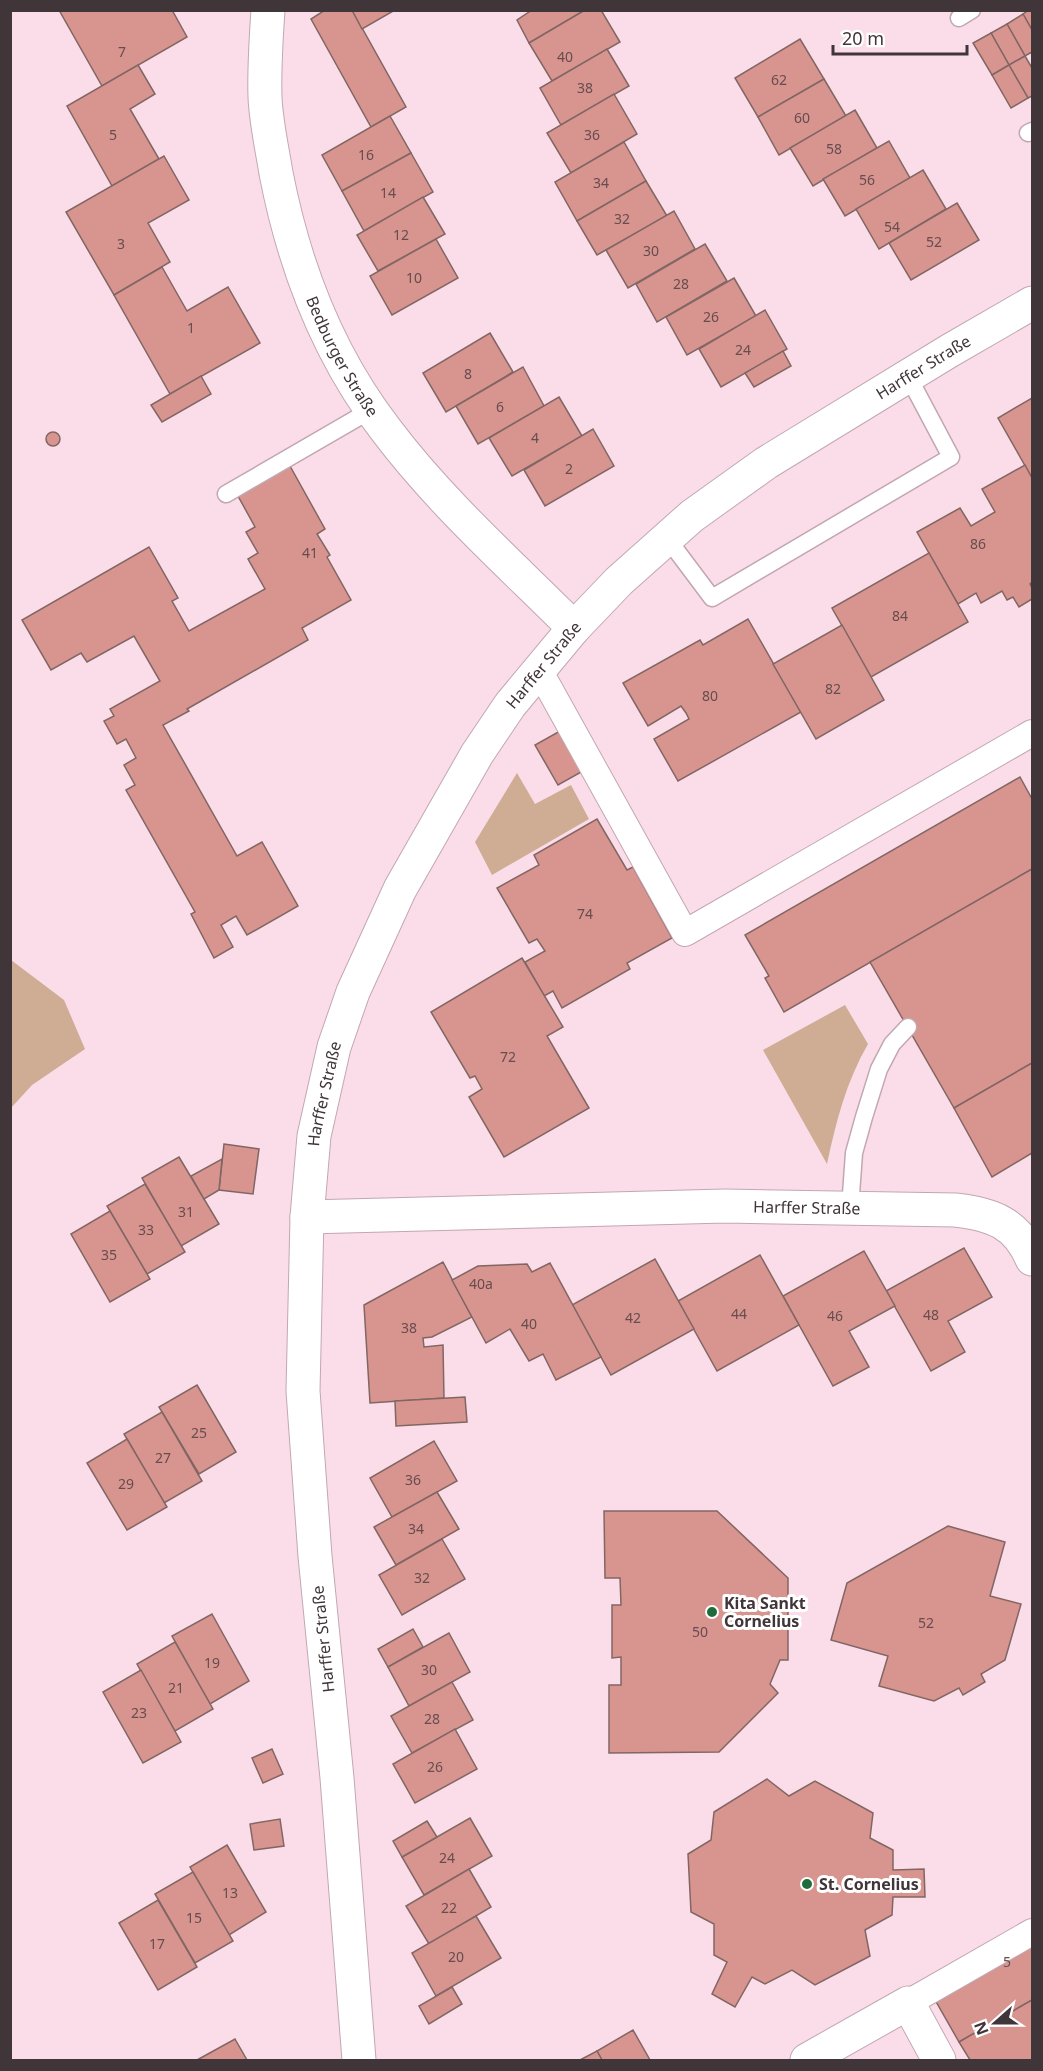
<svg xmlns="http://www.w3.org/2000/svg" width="1043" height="2071" font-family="'Noto Sans',sans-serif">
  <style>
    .green { fill: #cfac94 }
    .building { fill: #d8948f; stroke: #816664; stroke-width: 1.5 }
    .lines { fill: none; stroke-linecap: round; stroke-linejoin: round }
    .service-casing { stroke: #c2a7b2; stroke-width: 19 }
    .pedestrian-casing { stroke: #c2a7b2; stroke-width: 28 }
    .minor-casing { stroke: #c2a7b2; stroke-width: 35 }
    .service { stroke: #fff; stroke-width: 16 }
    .pedestrian { stroke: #fff; stroke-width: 26 }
    .minor { stroke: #fff; stroke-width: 33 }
    .poi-dot { fill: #1e6c3b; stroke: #fff; stroke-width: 2 }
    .labels { text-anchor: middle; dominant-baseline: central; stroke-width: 6; stroke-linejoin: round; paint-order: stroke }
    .number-label { font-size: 14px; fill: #664d4e }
    .street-label { font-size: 16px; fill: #403539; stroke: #fff }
    .poi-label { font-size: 16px; font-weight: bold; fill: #403539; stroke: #fff; text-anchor: start }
  </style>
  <rect width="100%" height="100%" fill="#fadde8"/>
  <g class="green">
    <path d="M517,773L535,804L571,785L589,819L492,875L475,842Z"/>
    <path d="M11,960L64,1000L85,1049L32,1085L11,1108Z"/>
    <path d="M845,1005L868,1044C846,1082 836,1122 827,1164L763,1050Z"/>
  </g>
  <g class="building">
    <path d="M59,10H172L187,37L102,86Z"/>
    <path d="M325,10H352L406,107L371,127L311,19Z"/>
    <path d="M352,10H395L362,29Z"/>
    <path d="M532,10H585L529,43L517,20Z"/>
    <path d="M585,10H601L620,42L552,81L529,43Z"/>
    <path d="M1029,10H1032V30L1023,14Z"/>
    <path d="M1023,14L1032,30V52L1025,56L1007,24Z"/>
    <path d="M1007,24L1025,56L1009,65L991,33Z"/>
    <path d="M991,33L1009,65L992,75L973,43Z"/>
    <path d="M800,39L824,79L758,117L735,78Z"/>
    <path d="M607,49L629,86L561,125L540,88Z"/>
    <path d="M1025,56L1032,68V96L1028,98L1009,65Z"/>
    <path d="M138,65L155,94L130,109L159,159L112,186L67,106Z"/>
    <path d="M1009,65L1028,98L1011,108L992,75Z"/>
    <path d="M824,79L846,116L779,155L758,117Z"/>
    <path d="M614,94L637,134L571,173L547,133Z"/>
    <path d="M855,110L877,148L813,186L790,148Z"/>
    <path d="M390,116L411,153L342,191L322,155Z"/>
    <path d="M889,141L910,178L845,216L823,179Z"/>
    <path d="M624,142L646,181L577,221L555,182Z"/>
    <path d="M411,153L433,192L364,231L342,191Z"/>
    <path d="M164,156L189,200L148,223L170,262L114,295L66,212Z"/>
    <path d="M923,170L946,209L879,249L856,209Z"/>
    <path d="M646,181L667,216L597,255L577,221Z"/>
    <path d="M423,197L445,234L378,271L357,235Z"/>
    <path d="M957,203L979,240L911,280L889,243Z"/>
    <path d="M674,211L695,249L628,288L606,250Z"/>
    <path d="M436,239L458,278L392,315L370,276Z"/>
    <path d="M705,244L727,281L657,322L636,284Z"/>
    <path d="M162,267L187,311L228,287L260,343L170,394L114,295Z"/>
    <path d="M734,278L756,316L687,355L666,317Z"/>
    <path d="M765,310L787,349L721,387L699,349Z"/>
    <path d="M490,333L513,372L446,412L423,373Z"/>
    <path d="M783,351L791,366L754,387L745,373Z"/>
    <path d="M523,367L544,406L478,444L456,406Z"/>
    <path d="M201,376L211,394L162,422L151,405Z"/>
    <path d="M559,397L582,436L512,476L489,438Z"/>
    <path d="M1032,398V478L998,418Z"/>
    <path d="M593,429L614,466L545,506L524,470Z"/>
    <circle cx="53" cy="439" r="7"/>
    <path d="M1025,465L1032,478V582L1030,584L1032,588V599L1019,607L1013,597L1007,600L1002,591L981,603L976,593L958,604L917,532L960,508L971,526L995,512L982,489Z"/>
    <path d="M290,466L325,529L317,534L330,555L327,557L351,600L302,628L308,640L187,709L189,711L163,725L237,856L262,842L298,906L247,935L236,916L221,925L233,947L214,958L191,914L195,912L126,790L135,785L124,765L136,758L126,739L117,744L104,721L114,716L110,709L160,681L134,636L87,662L81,653L51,670L22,620L149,547L178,598L172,601L189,631L265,589L248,559L258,553L246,532L255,527L238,496Z"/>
    <path d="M929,553L968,622L871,677L832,608Z"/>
    <path d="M748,619L801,712L678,781L654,739L689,719L686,713L681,706L648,726L623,683L700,640L703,645Z"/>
    <path d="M842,625L884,700L816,739L773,664Z"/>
    <path d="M560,731L583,771L558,785L535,745Z"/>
    <path d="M1020,777L1032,799V869L784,1012L765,978L769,976L745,935Z"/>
    <path d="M597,819L627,870L633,867L672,938L627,963L630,969L562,1008L553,991L544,996L525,962L545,951L537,939L529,943L497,888L539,865L534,855Z"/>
    <path d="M1032,869V1063L954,1108L870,962Z"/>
    <path d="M522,958L563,1027L547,1036L589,1108L504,1157L469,1097L482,1089L475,1076L470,1078L431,1012Z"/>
    <path d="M1032,1063V1153L992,1177L954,1108Z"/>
    <path d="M224,1144L259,1149L253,1194L219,1190Z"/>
    <path d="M179,1157L219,1224L181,1246L142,1178Z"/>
    <path d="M222,1159L219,1190L204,1199L191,1176Z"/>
    <path d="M145,1184L185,1252L147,1274L107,1206Z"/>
    <path d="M110,1211L150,1279L110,1302L71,1234Z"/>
    <path d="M964,1248L992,1297L948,1321L965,1352L931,1371L886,1291Z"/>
    <path d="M864,1251L895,1306L849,1331L869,1367L833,1386L783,1296Z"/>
    <path d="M760,1255L799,1325L717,1371L678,1301Z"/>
    <path d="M655,1259L694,1329L611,1375L572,1305Z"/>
    <path d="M443,1262L472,1317L432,1337L423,1338L424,1347L443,1345L444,1398L370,1403L364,1305Z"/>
    <path d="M550,1263L601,1357L556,1380L543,1354L529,1361L510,1329L486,1343L452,1280L478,1266L527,1264L532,1272Z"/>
    <path d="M197,1385L236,1452L199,1474L159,1407Z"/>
    <path d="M465,1397L467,1422L396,1426L395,1401Z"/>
    <path d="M162,1412L202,1481L164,1503L124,1434Z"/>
    <path d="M127,1439L167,1507L127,1530L87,1463Z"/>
    <path d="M434,1441L457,1481L392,1517L370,1478Z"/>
    <path d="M437,1492L459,1529L396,1565L374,1527Z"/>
    <path d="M604,1511H717L788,1578V1660H780L770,1684L778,1693L719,1752L609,1753V1685H621V1657L612,1658V1605H621L620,1578H605Z"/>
    <path d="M948,1526L1005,1542L990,1596L1021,1604L1005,1660L981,1674L985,1682L963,1695L959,1688L934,1701L879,1686L888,1656L831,1640L847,1583Z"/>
    <path d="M442,1539L465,1579L402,1615L379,1575Z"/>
    <path d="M212,1614L249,1681L210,1704L172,1636Z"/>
    <path d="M413,1629L423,1647L388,1667L378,1649Z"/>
    <path d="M449,1633L470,1672L409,1706L388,1667Z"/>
    <path d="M175,1642L213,1709L175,1731L137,1664Z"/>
    <path d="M141,1670L181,1742L143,1763L103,1692Z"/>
    <path d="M452,1682L473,1720L412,1753L391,1716Z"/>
    <path d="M455,1729L477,1769L415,1803L393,1764Z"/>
    <path d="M272,1749L283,1774L263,1783L252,1758Z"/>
    <path d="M767,1779L789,1796L815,1781L873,1813L870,1838L893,1850V1870L924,1869L925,1897H893L892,1915L865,1930L870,1956L815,1985L792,1970L765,1984L752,1977L735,2007L712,1994L727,1962L714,1955V1924L691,1912L688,1854L711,1840L714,1812Z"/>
    <path d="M470,1818L492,1856L424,1895L402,1857Z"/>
    <path d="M280,1819L284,1846L254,1850L250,1824Z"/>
    <path d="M427,1821L437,1837L402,1857L393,1841Z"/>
    <path d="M227,1845L266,1912L229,1935L190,1867Z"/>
    <path d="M469,1869L491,1907L429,1944L406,1906Z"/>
    <path d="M193,1872L233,1941L195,1963L155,1894Z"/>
    <path d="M158,1900L197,1967L158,1990L119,1923Z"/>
    <path d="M476,1916L501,1958L436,1996L412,1953Z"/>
    <path d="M1032,1932V2000L959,2042L930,1991Z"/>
    <path d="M452,1987L462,2004L429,2024L419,2006Z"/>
    <path d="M1032,2000V2060H970L959,2042Z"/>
    <path d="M633,2030L650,2060H602L597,2051Z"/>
    <path d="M235,2039L247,2060H197Z"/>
    <path d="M597,2051L602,2060H580Z"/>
  </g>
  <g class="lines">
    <defs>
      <g id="service">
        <path d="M959,18L972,10"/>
        <path d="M1028,133L1032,131"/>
        <path d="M226,494L371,410"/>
        <path d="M667,538L712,598L951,457L908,376"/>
        <path d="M850,1208L854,1153L864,1117L879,1069L892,1044L908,1027"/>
      </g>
      <g id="pedestrian">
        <path d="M539,670L685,933L1032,733"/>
        <path d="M908,2003L1032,1932"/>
      </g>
      <g id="minor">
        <path id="s1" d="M268,10C266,39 264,68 265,97C266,122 272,148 276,173C294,266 328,355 386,430C441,503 510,564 574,628"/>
        <path id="s2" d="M307,1217L725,1206L955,1210C992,1214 1017,1223 1032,1259"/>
        <path id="s3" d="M359,2060L337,1778L315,1556L303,1391L307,1217L314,1136L334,1047L353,992L400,889L477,754L510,705L574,628L619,581L692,516L766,463L949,351L1032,303"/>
        <path d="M807,2060L908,2003L939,2060"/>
      </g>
    </defs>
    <use href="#service" class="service-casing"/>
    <use href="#pedestrian" class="pedestrian-casing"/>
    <use href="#minor" class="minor-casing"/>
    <use href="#service" class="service"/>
    <use href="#pedestrian" class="pedestrian"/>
    <use href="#minor" class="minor"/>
  </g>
  <g class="poi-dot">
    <circle cx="712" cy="1612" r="6"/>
    <circle cx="807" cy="1884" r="6"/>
  </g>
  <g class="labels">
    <g class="number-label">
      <text x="122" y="51">7</text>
      <text x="565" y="56">40</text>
      <text x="779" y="79">62</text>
      <text x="585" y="87">38</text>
      <text x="802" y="117">60</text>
      <text x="113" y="134">5</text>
      <text x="592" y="134">36</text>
      <text x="834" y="148">58</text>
      <text x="366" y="154">16</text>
      <text x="867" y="179">56</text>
      <text x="601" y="182">34</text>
      <text x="388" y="192">14</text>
      <text x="622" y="218">32</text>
      <text x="892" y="226">54</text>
      <text x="401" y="234">12</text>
      <text x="934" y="241">52</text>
      <text x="121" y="243">3</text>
      <text x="651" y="250">30</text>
      <text x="414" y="277">10</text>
      <text x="681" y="283">28</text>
      <text x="711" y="316">26</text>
      <text x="191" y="327">1</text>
      <text x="743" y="349">24</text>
      <text x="468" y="373">8</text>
      <text x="500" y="406">6</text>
      <text x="535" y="437">4</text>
      <text x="569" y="468">2</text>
      <text x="978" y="543">86</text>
      <text x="310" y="552">41</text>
      <text x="900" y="615">84</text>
      <text x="833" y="688">82</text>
      <text x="710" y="695">80</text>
      <text x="585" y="913">74</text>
      <text x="508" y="1056">72</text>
      <text x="186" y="1211">31</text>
      <text x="146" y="1229">33</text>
      <text x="109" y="1254">35</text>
      <text x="481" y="1283">40a</text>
      <text x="739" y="1313">44</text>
      <text x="931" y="1314">48</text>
      <text x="835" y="1315">46</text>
      <text x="633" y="1317">42</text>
      <text x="529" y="1323">40</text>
      <text x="409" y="1327">38</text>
      <text x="199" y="1432">25</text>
      <text x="163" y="1457">27</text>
      <text x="413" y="1479">36</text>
      <text x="126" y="1483">29</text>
      <text x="416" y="1528">34</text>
      <text x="422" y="1577">32</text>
      <text x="926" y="1622">52</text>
      <text x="700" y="1631">50</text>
      <text x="212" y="1662">19</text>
      <text x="429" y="1669">30</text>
      <text x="176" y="1687">21</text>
      <text x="139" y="1712">23</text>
      <text x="432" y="1718">28</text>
      <text x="435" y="1766">26</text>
      <text x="447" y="1857">24</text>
      <text x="230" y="1892">13</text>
      <text x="449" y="1907">22</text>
      <text x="194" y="1917">15</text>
      <text x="157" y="1943">17</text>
      <text x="456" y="1956">20</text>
      <text x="1007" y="1961">5</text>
    </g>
    <g class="street-label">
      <text stroke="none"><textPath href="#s1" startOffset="360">Bedburger Straße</textPath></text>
      <text stroke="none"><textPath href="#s3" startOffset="1942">Harffer Straße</textPath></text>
      <text stroke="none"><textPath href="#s3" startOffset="1456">Harffer Straße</textPath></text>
      <text stroke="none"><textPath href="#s3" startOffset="970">Harffer Straße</textPath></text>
      <text stroke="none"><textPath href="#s2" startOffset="500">Harffer Straße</textPath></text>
      <text transform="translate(323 1639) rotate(-96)">Harffer Straße</text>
    </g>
    <g class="poi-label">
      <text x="724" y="1603">Kita Sankt<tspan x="724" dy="18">Cornelius</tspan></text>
      <text x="819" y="1884">St. Cornelius</text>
    </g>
  </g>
  <rect width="1043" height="2071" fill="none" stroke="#403539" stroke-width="24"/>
  <g transform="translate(995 2023) rotate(249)" stroke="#ffffff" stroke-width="4.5" paint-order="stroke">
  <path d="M0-4.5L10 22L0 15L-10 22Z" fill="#403539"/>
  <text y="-9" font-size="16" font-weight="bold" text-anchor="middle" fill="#403539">N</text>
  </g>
  <path d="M833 45v9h134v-9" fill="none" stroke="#403539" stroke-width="3"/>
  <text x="842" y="45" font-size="18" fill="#403539" stroke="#ffffff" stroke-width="4.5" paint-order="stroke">20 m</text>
</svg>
